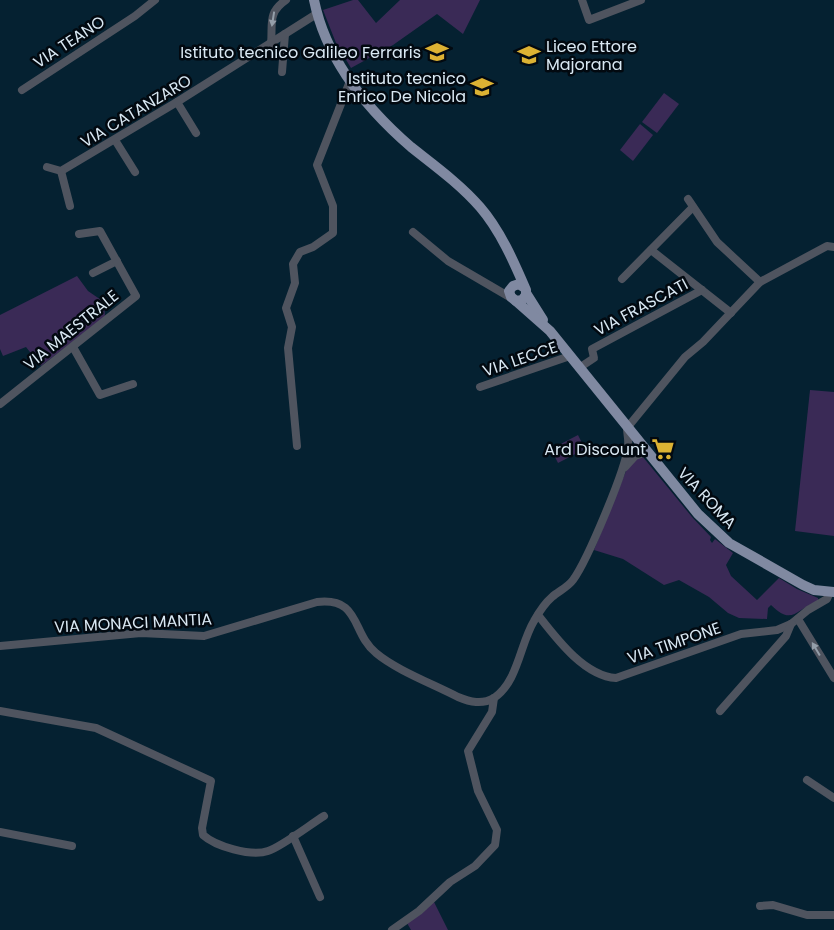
<svg xmlns="http://www.w3.org/2000/svg" width="834" height="930" font-family="Poppins,sans-serif">
  <style>
    .green { fill: #3a2a56 }
    .lines { fill: none; stroke-linecap: round; stroke-linejoin: round }
    .minor { stroke: #4f545f; stroke-width: 8 }
    .major { stroke: #8089a1; stroke-width: 10 }
    .oneway { fill: #949ea9 }
    .labels { text-anchor: middle; dominant-baseline: central; stroke-width: 5; stroke-linejoin: round; paint-order: stroke }
    .street-label { font-size: 16px; fill: #d9e8f3; stroke: #020910 }
    .poi-label { font-size: 16px; fill: #d9e8f3; stroke: #020910; text-anchor: end }
  </style>
  <rect width="100%" height="100%" fill="#052131"/>
  <g class="green">
    <path d="M353,0H358L376,23L400,0H480L463,34L437,14L393,45L351,68L336,43L323,10Z"/>
    <path d="M664,93L679,104L657,133L642,122Z"/>
    <path d="M640,124L653,135L633,161L620,150Z"/>
    <path d="M77,276L88,291L104,302L105,317L41,366L26,347L3,356L0,349V315Z"/>
    <path d="M810,390L834,392V536L795,531Z"/>
    <path d="M578,435L585,449L558,463L551,449Z"/>
    <path d="M643,457L692,517L711,537L710,540L712,543L715,539L733,553L726,565L731,576L757,600L779,578L797,589L818,598V601C795,610 792,626 771,605L768,608L767,619L739,618L728,613L709,597L679,580L664,585L623,559L594,550L626,471L633,460Z"/>
    <path d="M433,900L448,930H411L407,923Z"/>
  </g>
  <g class="lines">
    <g class="minor">
      <path d="M582,0L589,20L641,0"/>
      <path d="M271,44C273,24 267,13 286,0"/>
      <path d="M282,72L285,34"/>
      <path d="M22,90L135,16L155,0"/>
      <path d="M177,102L196,133"/>
      <path d="M115,140L135,172"/>
      <path d="M47,167L61,171L177,102L318,13"/>
      <path d="M61,171L70,206"/>
      <path d="M688,199L717,242L760,282"/>
      <path d="M413,232L448,261L513,299"/>
      <path d="M651,250L731,313"/>
      <path d="M93,273L117,261"/>
      <path d="M622,279L693,207"/>
      <path d="M73,347L100,395L133,384"/>
      <path d="M579,368L594,358L592,349L702,290"/>
      <path d="M480,387L570,356"/>
      <path d="M0,404L136,296L100,231L79,234"/>
      <path d="M297,446L288,348L292,327L286,308L295,283L293,264L300,252L313,247L333,233V206L317,165L350,81"/>
      <path d="M625,467L635,456L647,452"/>
      <path d="M538,615C556,638 584,676 616,678L741,634L777,630L791,624L808,610L827,599L830,592"/>
      <path d="M798,619L834,678"/>
      <path d="M0,646L141,633L204,636L317,602C361,597 351,633 376,653C396,670 433,684 458,697C470,702 482,705 494,698C518,682 520,644 534,621C539,612 545,603 552,597C559,591 568,587 573,580C587,561 626,469 628,446C629,440 627,434 627,428L685,357L703,342L760,282L827,246L834,247"/>
      <path d="M0,711L96,728L211,781L202,828L203,835C215,846 251,857 268,851C281,847 311,824 324,816"/>
      <path d="M720,711L786,636L791,624"/>
      <path d="M807,780L834,798"/>
      <path d="M0,832L72,846"/>
      <path d="M293,836L320,897"/>
      <path d="M760,906L773,905L807,915H834"/>
      <path d="M392,930L419,911L450,882L475,866L495,845L497,830L478,791L468,751L492,712L494,698"/>
    </g>
    <g class="major">
      <path d="M314,0C326,59 367,109 411,147C435,166 460,184 480,207C500,230 514,262 526,290V295L522,300L516,301L511,297L509,291L513,286L519,284L525,288"/>
      <path d="M526,293L543,320"/>
      <path d="M516,301L550,331L698,514L729,543L803,585L814,590L834,592"/>
    </g>
  </g>
  <defs><path id="oneway-solid" d="M-6-.8H1V-3.2L6.5 0L1 3.2V.8H-6Z" transform="scale(1.25)"/></defs>
  <g class="oneway">
    <use href="#oneway-solid" transform="translate(273 19) rotate(99)"/>
    <use href="#oneway-solid" transform="translate(816 649) rotate(-121)"/>
  </g>
  <defs>
    <symbol id="school-bare" viewBox="-9 -9 18 18"><path d="M0-5L7-2L0 1L-7-2ZM-4 1L0 2.5L4 1V4Q0 6-4 4Z" fill="#dcb233" stroke="#020910" stroke-width="2.5" paint-order="stroke"/></symbol>
    <symbol id="supermarket-bare" viewBox="-9 -9 18 18"><path d="M-6-5.5h2.5l.6 2H6L4.5 2H-2.5L-4.4-4H-6ZM-1.5 3.2a1.3 1.3 0 1 0 .1 0ZM3 3.2a1.3 1.3 0 1 0 .1 0Z" fill="#dcb233" stroke="#020910" stroke-width="2.5" paint-order="stroke"/></symbol>
  </defs>
  <g fill-rule="evenodd">
    <use href="#school-bare" x="421" y="36" width="32" height="32"/>
    <use href="#school-bare" x="513" y="39" width="32" height="32"/>
    <use href="#school-bare" x="466" y="71" width="32" height="32"/>
    <use href="#supermarket-bare" x="647" y="433" width="32" height="32"/>
  </g>
  <g class="labels">
    <g class="street-label">
      <text transform="translate(69 42) rotate(-33)">VIA TEANO</text>
      <text transform="translate(136 111) rotate(-31)">VIA CATANZARO</text>
      <text transform="translate(641 307) rotate(-28)">VIA FRASCATI</text>
      <text transform="translate(71 330) rotate(-39)">VIA MAESTRALE</text>
      <text transform="translate(520 359) rotate(-19)">VIA LECCE</text>
      <text transform="translate(707 498) rotate(47)">VIA ROMA</text>
      <text transform="translate(133 623) rotate(-3)">VIA MONACI MANTIA</text>
      <text transform="translate(674 643) rotate(-19)">VIA TIMPONE</text>
    </g>
    <g class="poi-label">
      <text x="546" y="46" text-anchor="start">Liceo Ettore<tspan x="546" dy="18">Majorana</tspan></text>
      <text x="421" y="52">Istituto tecnico Galileo Ferraris</text>
      <text x="466" y="78">Istituto tecnico<tspan x="466" dy="18">Enrico De Nicola</tspan></text>
      <text x="646" y="449">Ard Discount</text>
    </g>
  </g>
</svg>
